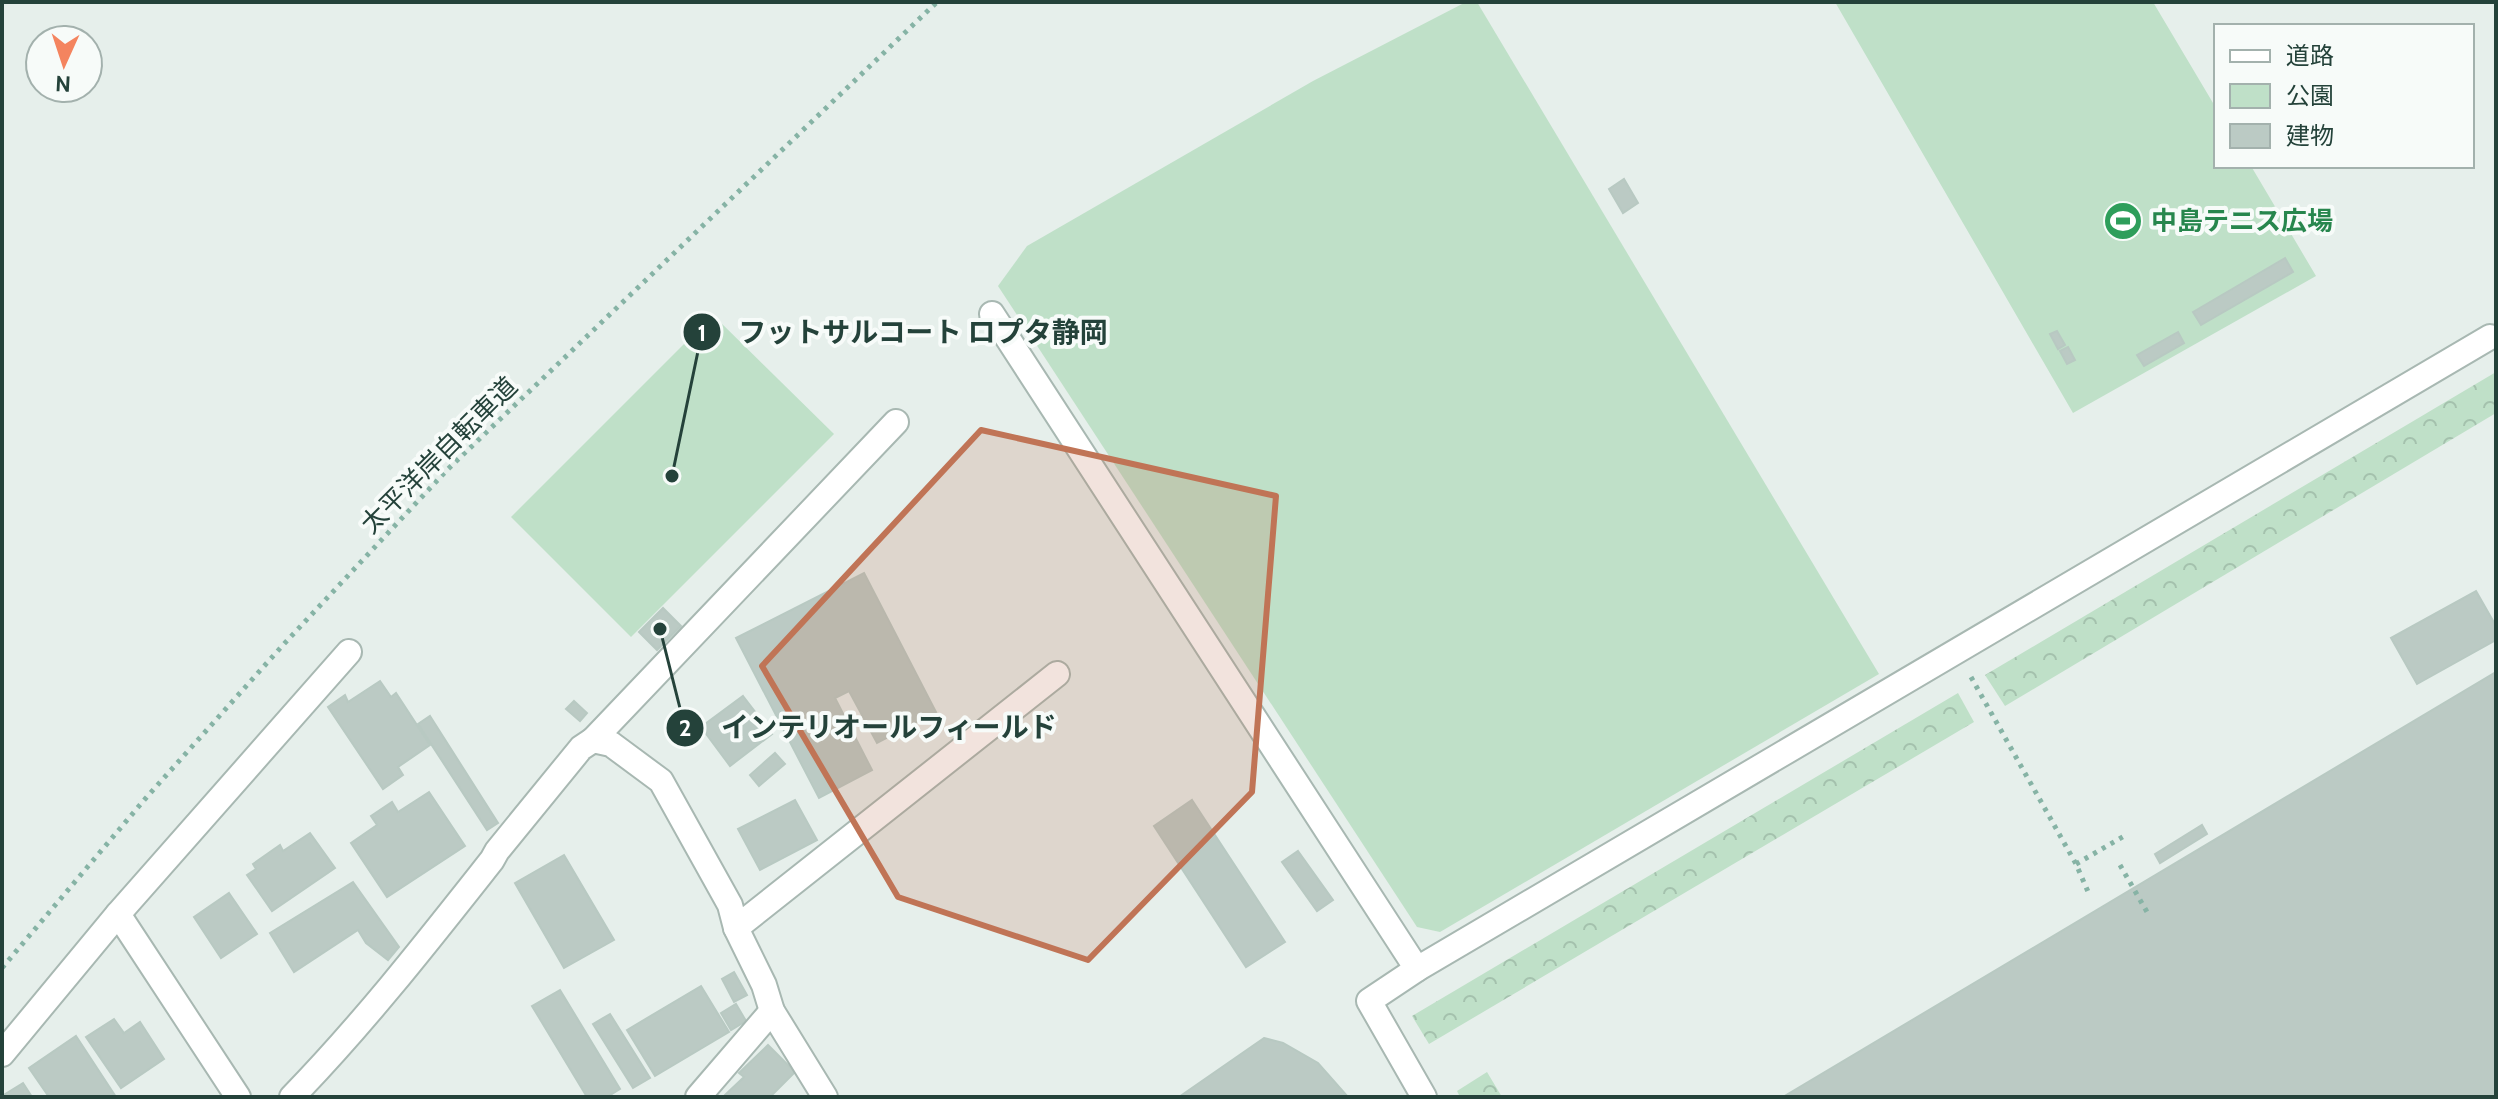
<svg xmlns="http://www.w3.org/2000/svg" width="2498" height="1099" font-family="Cabin,'Noto Sans JP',sans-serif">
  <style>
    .forest { fill: url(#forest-crowns) }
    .park { fill: #bfe0c8 }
    .building { fill: #bbcac4; stroke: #b8c9c2; stroke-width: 2 }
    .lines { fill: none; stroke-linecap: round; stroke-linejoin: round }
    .minor-casing { stroke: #a8b8b2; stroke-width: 28 }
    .path { stroke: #86b3a5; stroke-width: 5; stroke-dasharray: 4 6; stroke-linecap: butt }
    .minor { stroke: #fff; stroke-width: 24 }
    .marked { fill: #c07456; fill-opacity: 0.2; stroke: #c07456; stroke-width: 6; stroke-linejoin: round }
    .labels { text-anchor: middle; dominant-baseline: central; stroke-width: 8; stroke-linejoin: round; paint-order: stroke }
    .leisure-label { font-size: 26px; font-weight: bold; fill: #27864d; stroke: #f7fbf9; text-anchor: start }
    .street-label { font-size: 26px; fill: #24423a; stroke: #f7fbf9 }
    .leader { fill: none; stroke: #24423a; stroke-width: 3 }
    .callout-dot { fill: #24423a; stroke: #f7fbf9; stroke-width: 3 }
    .mark-label { font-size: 24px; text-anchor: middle; font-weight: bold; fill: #fff }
    .callout-label { font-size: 28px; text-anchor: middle; font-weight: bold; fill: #24423a; stroke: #f7fbf9; stroke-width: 8; stroke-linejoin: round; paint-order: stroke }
  </style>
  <defs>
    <pattern id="forest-crowns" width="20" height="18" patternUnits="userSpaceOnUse" patternTransform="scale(2)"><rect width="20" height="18" fill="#bfe0c8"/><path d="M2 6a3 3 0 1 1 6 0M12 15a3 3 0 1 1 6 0" fill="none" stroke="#a4c1ad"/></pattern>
  </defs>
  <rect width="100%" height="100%" fill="#e6efeb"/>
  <g class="forest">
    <path d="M2496,372V413L2005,706L1985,675Z"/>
    <path d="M1958,693L1974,722L1429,1044L1412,1016Z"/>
    <path d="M1487,1072L1502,1097H1460L1457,1091Z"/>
  </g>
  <g class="park">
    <path d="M1466,2H1477L1879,674L1440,932L1417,927L998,286L1027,246L1313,81Z"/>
    <path d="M1835,2H2153L2216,108V166H2251L2316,276L2073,413Z"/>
    <path d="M713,315L834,434L631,637L511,517Z"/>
  </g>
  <g class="building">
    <path d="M1624,179L1638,203L1623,213L1609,189Z"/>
    <path d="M2285,258L2293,272L2201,325L2193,312Z"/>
    <path d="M2057,331L2065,345L2058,349L2050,334Z"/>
    <path d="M2178,332L2184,343L2144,366L2137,355Z"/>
    <path d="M2068,347L2075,360L2067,364L2060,351Z"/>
    <path d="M864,573L936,712L877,743L849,691L835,698L872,770L819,798L736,638Z"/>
    <path d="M2476,591L2496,626V640L2417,684L2391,638Z"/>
    <path d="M663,608L681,626L657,650L639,632Z"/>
    <path d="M2496,672V1097H1783Z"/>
    <path d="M380,681L391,697L396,693L430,745L398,767L403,775L383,789L328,707L345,695L348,702Z"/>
    <path d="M743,696L772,734L730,766L701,727Z"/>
    <path d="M574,701L587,713L580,721L566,709Z"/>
    <path d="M430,716L498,823L487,830L418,724Z"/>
    <path d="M775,753L785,764L759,786L750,775Z"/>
    <path d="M429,792L465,846L387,897L351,843L377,825L371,816L392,802L398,812Z"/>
    <path d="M795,800L817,840L760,870L738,829Z"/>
    <path d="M1192,800L1285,942L1246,967L1154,826Z"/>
    <path d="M2202,825L2207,834L2160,863L2155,854Z"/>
    <path d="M310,833L335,868L272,911L247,875L256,869L253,864L280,845L283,851Z"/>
    <path d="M1298,851L1333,900L1317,911L1282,862Z"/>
    <path d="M564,855L614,940L564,968L515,883Z"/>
    <path d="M353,882L399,947L388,960L366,943L358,930L294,972L270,933Z"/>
    <path d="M229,893L257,934L221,958L194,917Z"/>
    <path d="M734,972L747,995L734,1002L722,979Z"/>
    <path d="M701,986L729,1032L655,1076L627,1030Z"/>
    <path d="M560,990L620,1089L607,1097H587L532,1006Z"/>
    <path d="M736,1004L746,1021L731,1030L721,1013Z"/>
    <path d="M610,1014L650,1078L633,1088L593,1024Z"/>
    <path d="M114,1019L124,1033L140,1022L164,1059L121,1088L86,1037Z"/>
    <path d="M76,1036L116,1097H49L29,1068Z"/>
    <path d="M1264,1038L1283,1043L1318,1063L1348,1097H1179Z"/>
    <path d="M768,1045L795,1072L770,1097H726L725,1095L744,1077L739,1073Z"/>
    <path d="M23,1083L32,1097H2V1096Z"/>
  </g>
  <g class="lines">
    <defs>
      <g id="minor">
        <path d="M992,314L1417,969"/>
        <path d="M593,740L896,422"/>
        <path d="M118,914L238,1097"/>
        <path d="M736,928L1057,674"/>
        <path d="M2,1054L118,914L349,652"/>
        <path d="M292,1097C364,1023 428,941 492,860L497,851L581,748L593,740L611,744L661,781L730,905L736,928L764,985L772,1011L825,1097"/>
        <path d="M698,1097L772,1011"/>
        <path d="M1424,1097L1369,1001L1417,969L2490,337"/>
      </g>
    </defs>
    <use href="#minor" class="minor-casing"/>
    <g class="path">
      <path d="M1971,677L2076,864L2089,894"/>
      <path d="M2076,864L2126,835"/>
      <path d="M2120,865L2147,912"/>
      <path d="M2,968L145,799L283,645L448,469L937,2"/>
    </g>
    <use href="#minor" class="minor"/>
  </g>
  <path class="marked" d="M981,430L1276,496L1252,792L1088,960L898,897L762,666Z"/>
  <defs>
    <symbol id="stadium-disc" viewBox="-11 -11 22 22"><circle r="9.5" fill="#2e9e5b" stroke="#f7fbf9"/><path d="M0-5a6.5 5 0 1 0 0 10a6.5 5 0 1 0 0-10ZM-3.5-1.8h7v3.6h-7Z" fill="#fff"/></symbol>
  </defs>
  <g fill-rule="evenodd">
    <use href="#stadium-disc" x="2101" y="199" width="44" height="44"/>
  </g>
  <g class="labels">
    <g class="leisure-label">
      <text x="2151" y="221">中島テニス広場</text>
    </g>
    <g class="street-label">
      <text transform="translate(439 455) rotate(-45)">太平洋岸自転車道</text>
    </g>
  </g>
  <path class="leader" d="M672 476L702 332M660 629L685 728"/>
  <g class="callout-dot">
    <circle cx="672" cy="476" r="8"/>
    <circle cx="660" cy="629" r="8"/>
    <circle cx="702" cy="332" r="20"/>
    <circle cx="685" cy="728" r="20"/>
  </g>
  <g class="mark-label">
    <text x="702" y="341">1</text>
    <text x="685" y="736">2</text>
  </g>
  <g class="callout-label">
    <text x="923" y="342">フットサルコート ロプタ静岡</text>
    <text x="889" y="737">インテリオールフィールド</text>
  </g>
  <rect width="2498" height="1099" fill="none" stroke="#24423a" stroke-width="8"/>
  <rect x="2214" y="24" width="260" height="144" fill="#f7fbf9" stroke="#a3b1ad" stroke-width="2"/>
  <rect x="2230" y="50" width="40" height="12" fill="#ffffff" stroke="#a3b1ad" stroke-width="2"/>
  <text x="2286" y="64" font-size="24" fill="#24423a">道路</text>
  <rect x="2230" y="84" width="40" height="24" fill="#bfe0c8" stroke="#a3b1ad" stroke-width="2"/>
  <text x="2286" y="104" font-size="24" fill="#24423a">公園</text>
  <rect x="2230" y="124" width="40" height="24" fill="#bbcac4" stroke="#a3b1ad" stroke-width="2"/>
  <text x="2286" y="144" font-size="24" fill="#24423a">建物</text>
  <g transform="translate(64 64) rotate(183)"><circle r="38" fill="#f7fbf9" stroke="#a3b1ad" stroke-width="2"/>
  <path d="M0-6L14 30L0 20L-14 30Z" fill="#f4845f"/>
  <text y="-12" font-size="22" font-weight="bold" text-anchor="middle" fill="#24423a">N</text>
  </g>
</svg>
